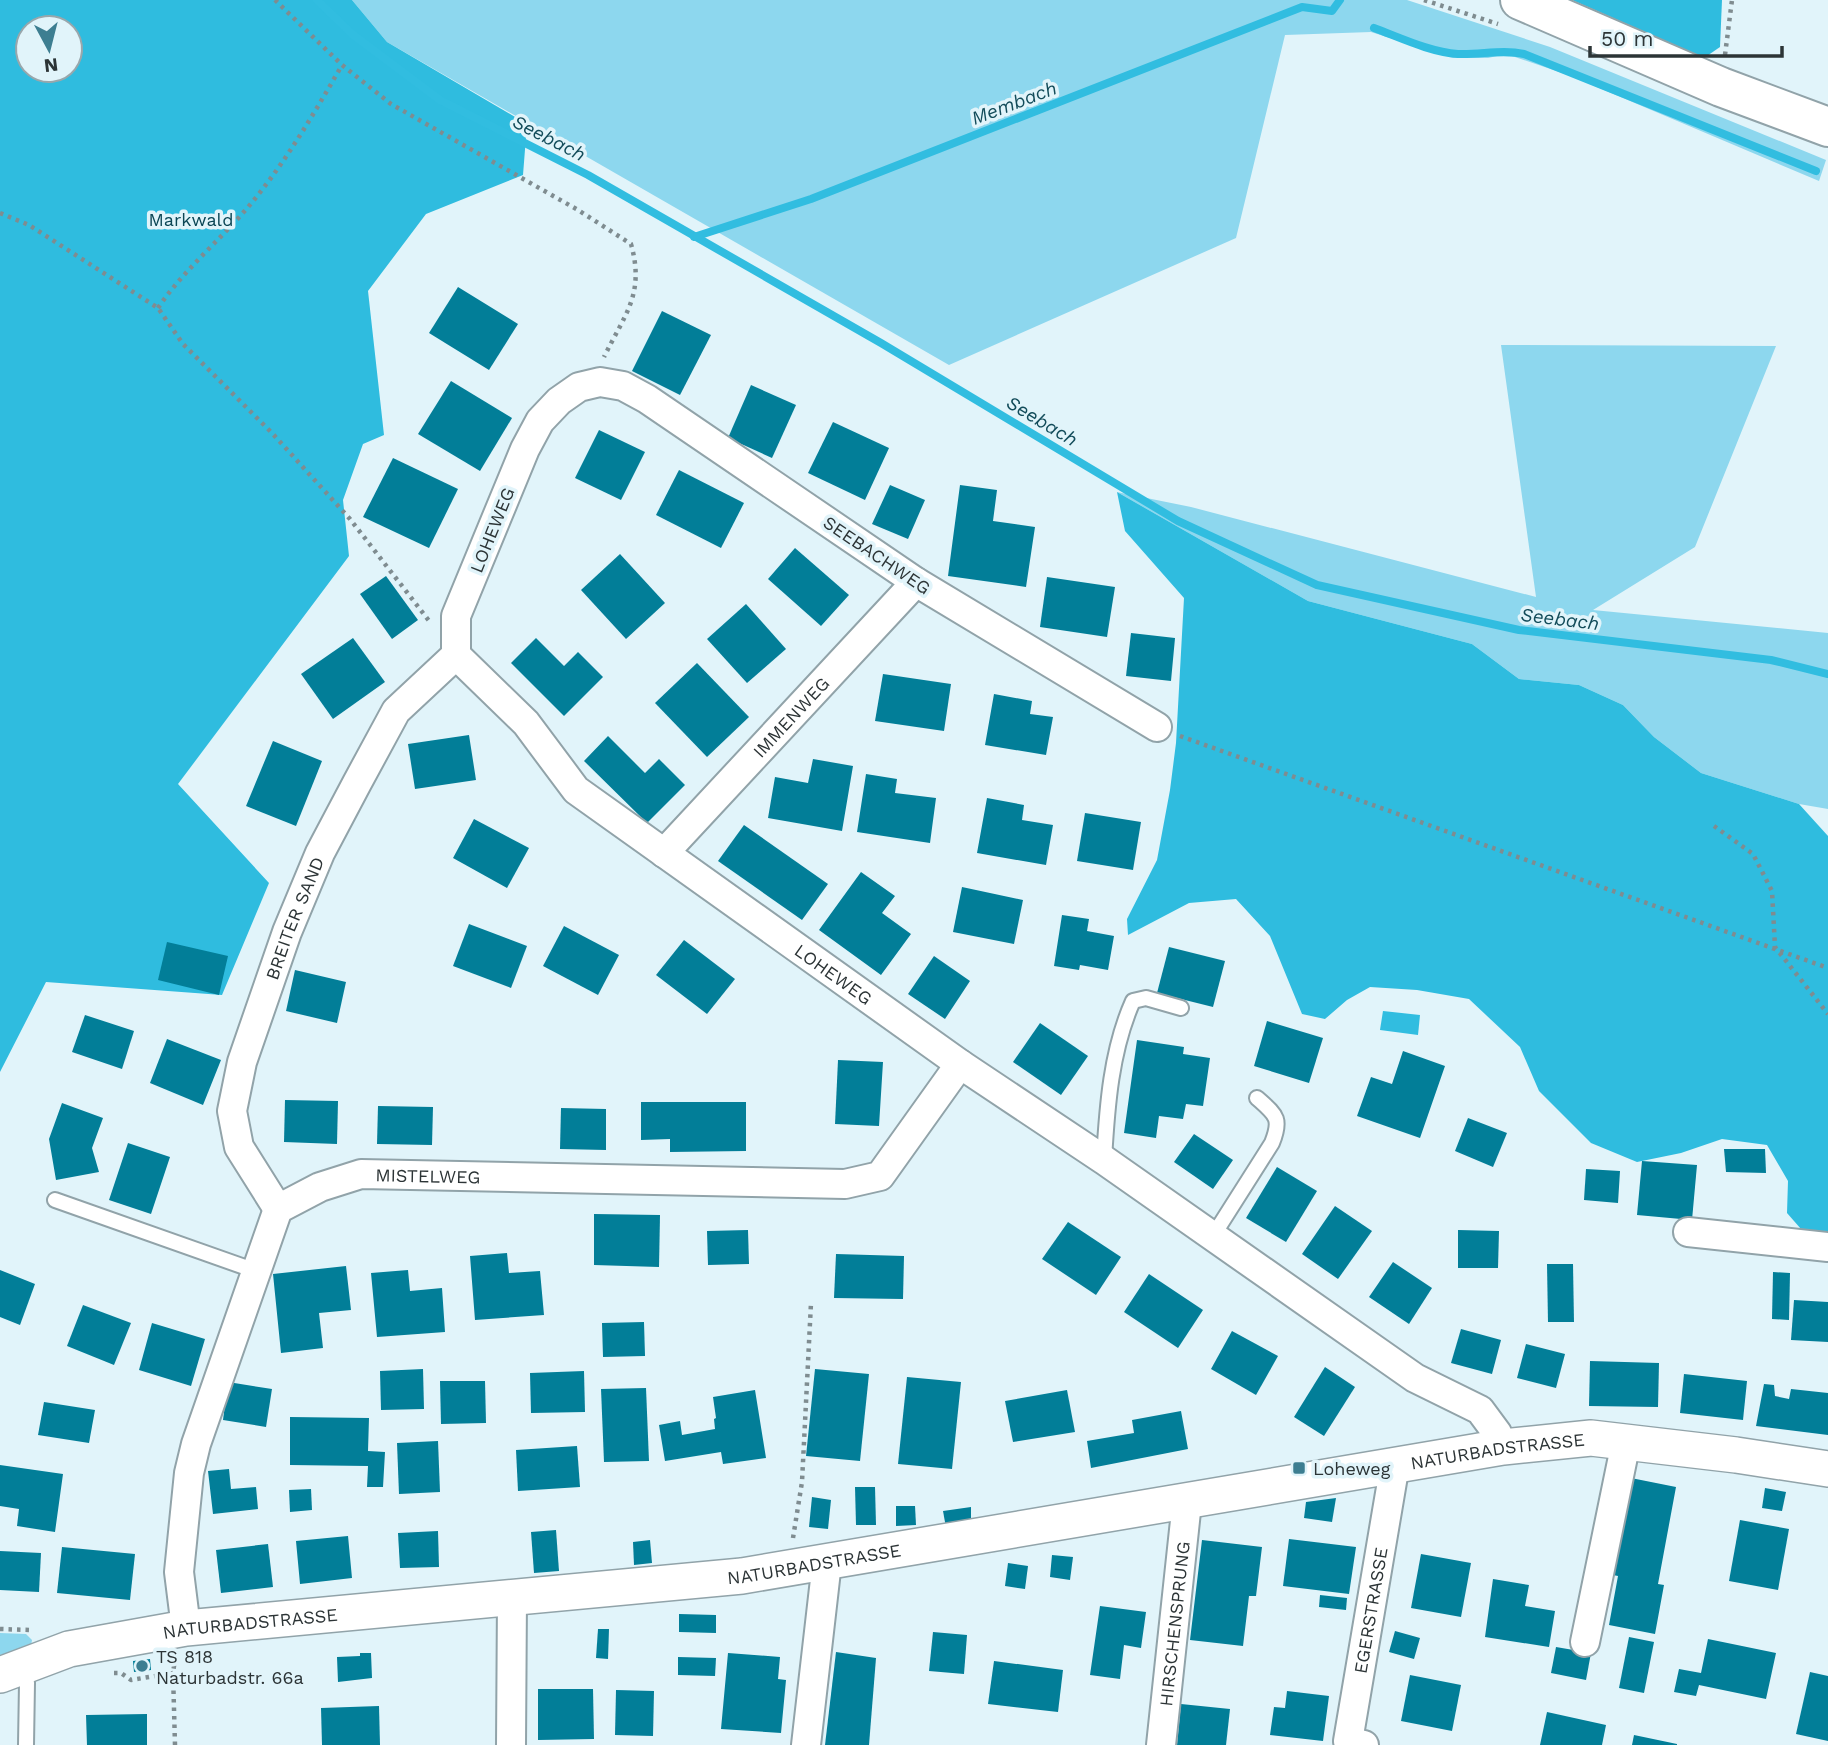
<svg xmlns="http://www.w3.org/2000/svg" width="1828" height="1745" font-family="'Work Sans',sans-serif">
  <style>
    .green { fill: #8dd7ee }
    .forest { fill: #2fbcdf; fill-rule: evenodd }
    .water { fill: #31bde0 }
    .lines { fill: none; stroke-linecap: round; stroke-linejoin: round }
    .stream { stroke: #31bde0; stroke-width: 8 }
    .building { fill: #027e98 }
    .service-casing { stroke: #91a3a9; stroke-width: 18 }
    .minor-casing { stroke: #91a3a9; stroke-width: 32 }
    .tertiary-casing { stroke: #91a3a9; stroke-width: 38 }
    .secondary-casing { stroke: #91a3a9; stroke-width: 42 }
    .path { stroke: #7f8c90; stroke-width: 4.5; stroke-dasharray: 3.5 5; stroke-linecap: butt }
    .service { stroke: #fff; stroke-width: 14 }
    .minor { stroke: #fff; stroke-width: 28 }
    .tertiary { stroke: #fff; stroke-width: 35 }
    .secondary { stroke: #fff; stroke-width: 38 }
    .poi-dot { fill: #3d7e91; stroke: #e1f4fa; stroke-width: 2.5 }
    .labels { text-anchor: middle; dominant-baseline: central; stroke-width: 7; stroke-linejoin: round; paint-order: stroke }
    .park-label { font-size: 18px; fill: #0b4655; stroke: #e1f4fa }
    .street-label { font-size: 18px; fill: #2c3436; stroke: #e1f4fa }
    .poi-label { font-size: 18px; fill: #2c3436; stroke: #e1f4fa; text-anchor: start }
    .water-label { font-size: 19px; font-style: italic; fill: #134c5a; stroke: #e1f4fa }
  </style>
  <rect width="100%" height="100%" fill="#e1f4fa"/>
  <g class="green">
    <path d="M352,0H1407L1550,47L1826,160L1819,181L1571,76L1506,54L1488,58H1453L1371,32L1285,35L1236,238L949,365L387,42Z"/>
    <path d="M1501,345L1776,346L1695,547L1593,610L1828,633V809L1799,804L1701,773L1654,737L1623,705L1579,685L1519,679L1472,644L1308,601L1117,492L1191,507L1536,597Z"/>
    <path d="M0,1633L26,1634L32,1640L31,1646L0,1655Z"/>
  </g>
  <g class="forest">
    <path d="M0,0H352L387,42L527,124L523,175L426,214L368,291L384,435L363,444L343,500L349,556L178,784L269,883L222,995L46,982L0,1072ZM28,28H70V70H28Z"/>
    <path d="M1572,0H1722L1720,47L1704,58Z"/>
    <path d="M1117,492L1308,601L1472,644L1519,679L1579,685L1623,705L1654,737L1701,773L1799,804L1828,836V1233L1801,1229L1787,1213L1788,1181L1767,1145L1722,1139L1681,1153L1637,1162L1591,1143L1539,1091L1520,1047L1469,999L1417,990L1370,987L1347,1000L1325,1019L1302,1014L1270,936L1236,899L1189,903L1128,935L1127,919L1157,860L1170,790L1176,743L1184,598L1125,531Z"/>
  </g>
  <path class="water" d="M1383,1011L1420,1015L1418,1035L1380,1030Z"/>
  <g class="lines">
    <g class="stream">
      <path d="M317,0L352,34L440,100L588,175L881,343L1178,521L1317,585L1519,630L1771,660L1828,674"/>
      <path d="M1374,28C1401,38 1430,52 1458,54C1481,55 1502,49 1524,54L1816,171"/>
      <path d="M694,237L811,199L1302,7L1332,11L1340,0"/>
    </g>
  </g>
  <g class="building">
    <path d="M458,287L518,324L489,370L429,333Z"/>
    <path d="M662,311L711,335L680,395L632,371Z"/>
    <path d="M451,381L512,418L480,471L418,434Z"/>
    <path d="M751,385L796,405L772,458L728,438Z"/>
    <path d="M833,422L889,448L865,500L808,473Z"/>
    <path d="M599,430L645,452L621,500L575,478Z"/>
    <path d="M393,458L458,489L429,548L363,517Z"/>
    <path d="M679,470L744,503L721,548L656,515Z"/>
    <path d="M890,485L925,500L908,539L872,524Z"/>
    <path d="M960,485L997,490L993,521L1035,527L1026,587L948,576Z"/>
    <path d="M795,548L849,595L821,626L768,579Z"/>
    <path d="M620,554L665,603L626,639L581,590Z"/>
    <path d="M386,576L418,620L392,639L360,594Z"/>
    <path d="M1047,577L1115,587L1107,637L1040,627Z"/>
    <path d="M746,604L786,649L747,683L707,639Z"/>
    <path d="M1131,633L1175,638L1171,681L1126,676Z"/>
    <path d="M353,638L385,682L333,719L301,674Z"/>
    <path d="M536,638L564,666L578,652L603,677L564,716L511,663Z"/>
    <path d="M697,663L749,717L707,757L655,703Z"/>
    <path d="M883,674L951,684L944,731L875,721Z"/>
    <path d="M994,694L1032,701L1030,714L1053,717L1046,755L985,745Z"/>
    <path d="M469,735L476,780L415,789L408,744Z"/>
    <path d="M608,736L645,773L659,759L685,785L647,823L584,761Z"/>
    <path d="M273,741L322,761L296,826L246,806Z"/>
    <path d="M813,759L853,766L842,831L768,818L775,777L808,783Z"/>
    <path d="M866,774L897,779L895,793L936,798L930,843L857,832Z"/>
    <path d="M987,798L1024,805L1022,820L1053,825L1046,865L977,853Z"/>
    <path d="M1085,813L1141,822L1133,870L1077,861Z"/>
    <path d="M474,819L529,848L507,888L453,858Z"/>
    <path d="M744,825L828,884L802,920L718,861Z"/>
    <path d="M861,872L895,896L882,913L911,934L881,975L819,930Z"/>
    <path d="M962,887L1023,900L1014,944L953,932Z"/>
    <path d="M1062,915L1089,919L1087,931L1114,936L1108,970L1080,965L1079,970L1054,966Z"/>
    <path d="M469,924L527,946L511,988L453,966Z"/>
    <path d="M564,926L619,955L598,995L543,966Z"/>
    <path d="M684,940L735,979L707,1014L656,975Z"/>
    <path d="M167,942L228,956L219,995L158,980Z"/>
    <path d="M1169,947L1225,961L1213,1007L1157,993Z"/>
    <path d="M934,956L970,981L945,1019L908,994Z"/>
    <path d="M295,970L346,982L337,1023L286,1011Z"/>
    <path d="M85,1015L134,1031L122,1069L72,1052Z"/>
    <path d="M1267,1021L1323,1038L1309,1083L1254,1066Z"/>
    <path d="M1040,1023L1088,1056L1061,1095L1013,1062Z"/>
    <path d="M167,1039L221,1060L203,1105L150,1083Z"/>
    <path d="M1137,1040L1184,1047L1183,1054L1210,1058L1203,1106L1186,1104L1183,1119L1159,1116L1156,1138L1124,1133Z"/>
    <path d="M1403,1051L1445,1066L1420,1138L1357,1116L1371,1077L1392,1084Z"/>
    <path d="M838,1060L883,1062L879,1126L835,1124Z"/>
    <path d="M285,1100L338,1101L337,1144L284,1142Z"/>
    <path d="M641,1102H746V1151L670,1152V1139L641,1140Z"/>
    <path d="M62,1103L103,1118L92,1148L99,1172L56,1180L49,1139Z"/>
    <path d="M378,1106L433,1107L432,1145L377,1144Z"/>
    <path d="M561,1108L606,1109V1150L560,1149Z"/>
    <path d="M1468,1118L1507,1133L1493,1167L1455,1151Z"/>
    <path d="M1194,1134L1233,1160L1213,1189L1174,1162Z"/>
    <path d="M128,1143L170,1157L151,1214L109,1200Z"/>
    <path d="M1724,1149H1765L1766,1173L1726,1172Z"/>
    <path d="M1642,1161L1697,1165L1692,1220L1637,1215Z"/>
    <path d="M1277,1167L1317,1191L1286,1242L1246,1218Z"/>
    <path d="M1586,1169L1620,1171L1618,1203L1584,1200Z"/>
    <path d="M1335,1206L1372,1231L1338,1279L1302,1254Z"/>
    <path d="M594,1214L660,1215L659,1267L594,1265Z"/>
    <path d="M1068,1222L1121,1257L1096,1295L1042,1259Z"/>
    <path d="M748,1230L749,1264L708,1265L707,1231Z"/>
    <path d="M1458,1230L1499,1231L1498,1268H1458Z"/>
    <path d="M507,1253L509,1273L540,1271L544,1315L475,1320L470,1256Z"/>
    <path d="M836,1254L904,1256L903,1299L834,1298Z"/>
    <path d="M1393,1262L1432,1288L1409,1324L1369,1297Z"/>
    <path d="M1547,1264H1573L1574,1322H1548Z"/>
    <path d="M346,1266L351,1310L319,1313L323,1348L281,1353L273,1274Z"/>
    <path d="M0,1270L35,1284L20,1325L0,1317Z"/>
    <path d="M408,1270L410,1291L442,1288L445,1332L377,1337L371,1273Z"/>
    <path d="M1773,1272L1790,1273L1789,1320L1772,1319Z"/>
    <path d="M1149,1274L1203,1310L1178,1348L1124,1312Z"/>
    <path d="M1794,1300L1828,1302V1342L1791,1340Z"/>
    <path d="M83,1305L131,1323L114,1365L67,1346Z"/>
    <path d="M644,1322L645,1356L603,1357L602,1323Z"/>
    <path d="M152,1323L205,1339L191,1386L139,1370Z"/>
    <path d="M1461,1329L1501,1340L1492,1374L1451,1363Z"/>
    <path d="M1232,1331L1278,1356L1256,1395L1211,1369Z"/>
    <path d="M1526,1344L1565,1354L1556,1388L1517,1378Z"/>
    <path d="M1590,1361L1659,1363L1658,1407L1589,1406Z"/>
    <path d="M1325,1367L1355,1387L1324,1436L1294,1417Z"/>
    <path d="M423,1369L424,1409L381,1410L380,1371Z"/>
    <path d="M815,1369L869,1374L860,1461L806,1456Z"/>
    <path d="M584,1371L585,1412L531,1413L530,1373Z"/>
    <path d="M1684,1374L1747,1381L1743,1420L1680,1413Z"/>
    <path d="M907,1377L961,1382L952,1469L898,1464Z"/>
    <path d="M440,1381H485L486,1423L441,1424Z"/>
    <path d="M228,1382L272,1389L266,1427L223,1420Z"/>
    <path d="M1764,1384L1774,1385L1775,1396L1789,1399L1791,1389L1828,1393V1435L1756,1426Z"/>
    <path d="M646,1388L649,1461L604,1462L601,1389Z"/>
    <path d="M755,1390L766,1458L723,1464L721,1452L665,1461L659,1425L680,1421L682,1435L715,1429L714,1419L716,1418L713,1397Z"/>
    <path d="M1067,1390L1075,1432L1013,1442L1005,1401Z"/>
    <path d="M44,1402L95,1410L89,1443L38,1435Z"/>
    <path d="M1181,1411L1188,1449L1091,1468L1087,1441L1134,1433L1132,1420Z"/>
    <path d="M290,1417L369,1418L368,1451L385,1452L383,1487H367L368,1466L290,1465Z"/>
    <path d="M438,1441L440,1492L399,1494L397,1443Z"/>
    <path d="M577,1446L580,1487L518,1491L516,1450Z"/>
    <path d="M0,1465L63,1474L55,1532L17,1526L19,1509L0,1506Z"/>
    <path d="M229,1469L231,1489L256,1487L258,1509L213,1514L208,1471Z"/>
    <path d="M1631,1478L1676,1487L1658,1584L1664,1585L1655,1634L1609,1625L1618,1576L1613,1575Z"/>
    <path d="M855,1487H875L876,1525H856Z"/>
    <path d="M1765,1488L1786,1492L1782,1511L1762,1508Z"/>
    <path d="M311,1489L312,1510L290,1512L289,1490Z"/>
    <path d="M812,1497L831,1500L828,1529L809,1527Z"/>
    <path d="M1336,1498L1332,1522L1304,1518L1306,1502Z"/>
    <path d="M896,1506H915L916,1525L896,1526Z"/>
    <path d="M971,1507V1529L947,1533L943,1511Z"/>
    <path d="M1740,1520L1789,1529L1778,1590L1729,1581Z"/>
    <path d="M556,1530L559,1571L534,1573L531,1532Z"/>
    <path d="M438,1531L439,1567L400,1568L398,1533Z"/>
    <path d="M348,1536L352,1578L300,1584L296,1541Z"/>
    <path d="M1289,1539L1356,1547L1349,1594L1283,1586Z"/>
    <path d="M650,1540L652,1563L634,1565L633,1542Z"/>
    <path d="M1202,1540L1262,1547L1256,1596H1249L1243,1646L1190,1640Z"/>
    <path d="M268,1544L273,1587L221,1593L216,1550Z"/>
    <path d="M62,1547L135,1554L130,1600L57,1593Z"/>
    <path d="M0,1551L41,1553L39,1592L0,1590Z"/>
    <path d="M1421,1554L1471,1563L1461,1617L1411,1608Z"/>
    <path d="M1052,1555L1073,1557L1070,1580L1050,1577Z"/>
    <path d="M1008,1563L1028,1566L1025,1589L1005,1586Z"/>
    <path d="M1493,1579L1529,1585L1525,1606L1555,1611L1549,1647L1485,1637Z"/>
    <path d="M1320,1595L1347,1598L1346,1610L1319,1607Z"/>
    <path d="M1100,1606L1146,1612L1141,1648L1124,1645L1120,1679L1090,1675Z"/>
    <path d="M679,1614L716,1615V1633L679,1632Z"/>
    <path d="M598,1629H609L608,1659L596,1658Z"/>
    <path d="M1395,1631L1420,1638L1414,1659L1389,1652Z"/>
    <path d="M933,1632L967,1635L964,1674L929,1671Z"/>
    <path d="M1629,1637L1654,1642L1644,1693L1619,1688Z"/>
    <path d="M1708,1639L1776,1653L1766,1699L1699,1685L1696,1696L1674,1692L1679,1669L1701,1673Z"/>
    <path d="M1556,1647L1591,1653L1586,1680L1551,1673Z"/>
    <path d="M836,1652L876,1658L869,1745H825Z"/>
    <path d="M360,1653H371L372,1678L338,1682L337,1657L360,1656Z"/>
    <path d="M728,1653L780,1657L778,1679L786,1680L781,1733L721,1729Z"/>
    <path d="M678,1657L716,1658L715,1676L678,1675Z"/>
    <path d="M150,1659L151,1670L134,1672L133,1661Z"/>
    <path d="M994,1661L1063,1670L1058,1712L988,1704Z"/>
    <path d="M1810,1672L1828,1676V1741L1796,1734Z"/>
    <path d="M1410,1675L1461,1685L1452,1731L1401,1721Z"/>
    <path d="M538,1689H593L594,1739L538,1740Z"/>
    <path d="M616,1690L654,1691L653,1736L615,1735Z"/>
    <path d="M1287,1691L1329,1696L1323,1741L1270,1735L1274,1707L1285,1708Z"/>
    <path d="M1181,1704L1230,1709L1226,1745H1177Z"/>
    <path d="M379,1706L380,1745H322L321,1708Z"/>
    <path d="M1547,1712L1606,1725L1602,1745H1540Z"/>
    <path d="M147,1714V1745H87L86,1715Z"/>
    <path d="M1634,1735L1677,1744V1745H1632Z"/>
  </g>
  <g class="lines">
    <defs>
      <g id="service">
        <path d="M1104,1160C1107,1107 1111,1050 1133,1001L1146,998L1181,1008"/>
        <path d="M55,1200L256,1271"/>
        <path d="M1213,1236L1272,1143C1282,1118 1276,1115 1257,1098"/>
        <path d="M22,1667L27,1683L26,1745"/>
      </g>
      <g id="minor">
        <path id="s1" d="M1157,727L916,582L647,399L623,386L600,382L579,387L559,401L540,421L525,449L456,616V655L526,723L576,790L960,1064L1104,1160L1415,1378L1480,1410L1497,1433L1503,1447"/>
        <path id="s2" d="M664,853L916,582"/>
        <path id="s3" d="M278,1209L239,1147L232,1111L242,1062L287,932L320,853L357,783L396,711L456,655"/>
        <path d="M1688,1232L1828,1247"/>
        <path id="s4" d="M186,1628L179,1572L189,1473L196,1444L278,1209L320,1187L361,1174L845,1184L880,1176L960,1064"/>
        <path d="M1585,1642L1626,1442"/>
        <path d="M511,1745L512,1597"/>
        <path d="M806,1745L827,1562"/>
        <path id="s5" d="M1161,1745L1187,1502"/>
        <path id="s6" d="M1364,1745L1348,1741L1395,1464"/>
      </g>
      <g id="tertiary">
        <path id="s7" d="M0,1675L69,1649L186,1628L742,1576L1503,1447L1591,1438L1736,1455L1828,1469"/>
      </g>
      <path id="secondary" d="M1520,0L1721,87L1828,127"/>
    </defs>
    <use href="#service" class="service-casing"/>
    <use href="#minor" class="minor-casing"/>
    <use href="#tertiary" class="tertiary-casing"/>
    <use href="#secondary" class="secondary-casing"/>
    <g class="path">
      <path d="M275,0L342,65L391,104L578,210L631,244C645,294 625,314 604,357"/>
      <path d="M1424,0L1498,24"/>
      <path d="M1725,55L1732,0"/>
      <path d="M0,213L29,225L158,308L183,344L272,433L350,519L430,622"/>
      <path d="M158,308C185,268 223,238 254,200C288,158 315,112 342,65"/>
      <path d="M1180,736L1828,968"/>
      <path d="M1714,826L1753,854L1772,891L1775,947L1828,1014"/>
      <path d="M793,1538L802,1482L811,1303"/>
      <path d="M0,1629L31,1630"/>
      <path d="M114,1673H121L131,1680L173,1673"/>
      <path d="M175,1745L173,1673L175,1659"/>
    </g>
    <use href="#service" class="service"/>
    <use href="#minor" class="minor"/>
    <use href="#tertiary" class="tertiary"/>
    <use href="#secondary" class="secondary"/>
  </g>
  <g class="poi-dot">
    <rect x="1292" y="1461" width="14" height="14" rx="3.5"/>
    <circle cx="142" cy="1666" r="7"/>
  </g>
  <g class="labels">
    <g class="park-label">
      <text x="191" y="219">Markwald</text>
    </g>
    <g class="street-label">
      <text transform="translate(492 530) rotate(-68)">LOHEWEG</text>
      <text transform="translate(877 555) rotate(34)">SEEBACHWEG</text>
      <text stroke="none"><textPath href="#s2" startOffset="186">IMMENWEG</textPath></text>
      <text stroke="none"><textPath href="#s3" startOffset="313">BREITER SAND</textPath></text>
      <text stroke="none"><textPath href="#s1" startOffset="1480">LOHEWEG</textPath></text>
      <text stroke="none"><textPath href="#s4" startOffset="592">MISTELWEG</textPath></text>
      <text stroke="none"><textPath href="#s7" startOffset="1517">NATURBADSTRASSE</textPath></text>
      <text stroke="none"><textPath href="#s7" startOffset="824">NATURBADSTRASSE</textPath></text>
      <text stroke="none"><textPath href="#s6" startOffset="149">EGERSTRASSE</textPath></text>
      <text stroke="none"><textPath href="#s7" startOffset="257">NATURBADSTRASSE</textPath></text>
      <text stroke="none"><textPath href="#s5" startOffset="122">HIRSCHENSPRUNG</textPath></text>
    </g>
    <g class="poi-label">
      <text x="1313" y="1468">Loheweg</text>
      <text x="156" y="1656">TS 818<tspan x="156" dy="21">Naturbadstr. 66a</tspan></text>
    </g>
    <g class="water-label">
      <text transform="translate(1014 103) rotate(-21)">Membach</text>
      <text transform="translate(549 138) rotate(27)">Seebach</text>
      <text transform="translate(1042 421) rotate(31)">Seebach</text>
      <text transform="translate(1560 619) rotate(7)">Seebach</text>
    </g>
  </g>
  <g transform="translate(49 49) rotate(173)"><circle r="33" fill="#e1f4fa" stroke="#99a7ac" stroke-width="2"/>
  <path d="M0-5L12 26L0 18L-12 26Z" fill="#3d7e91"/>
  <text y="-10" font-size="19" font-weight="bold" text-anchor="middle" fill="#2c3436">N</text>
  </g>
  <path d="M1590 46v10h192v-10" fill="none" stroke="#2c3436" stroke-width="3.5"/>
  <text x="1601" y="46" font-size="21" fill="#2c3436" stroke="#e1f4fa" stroke-width="5" paint-order="stroke">50 m</text>
</svg>
